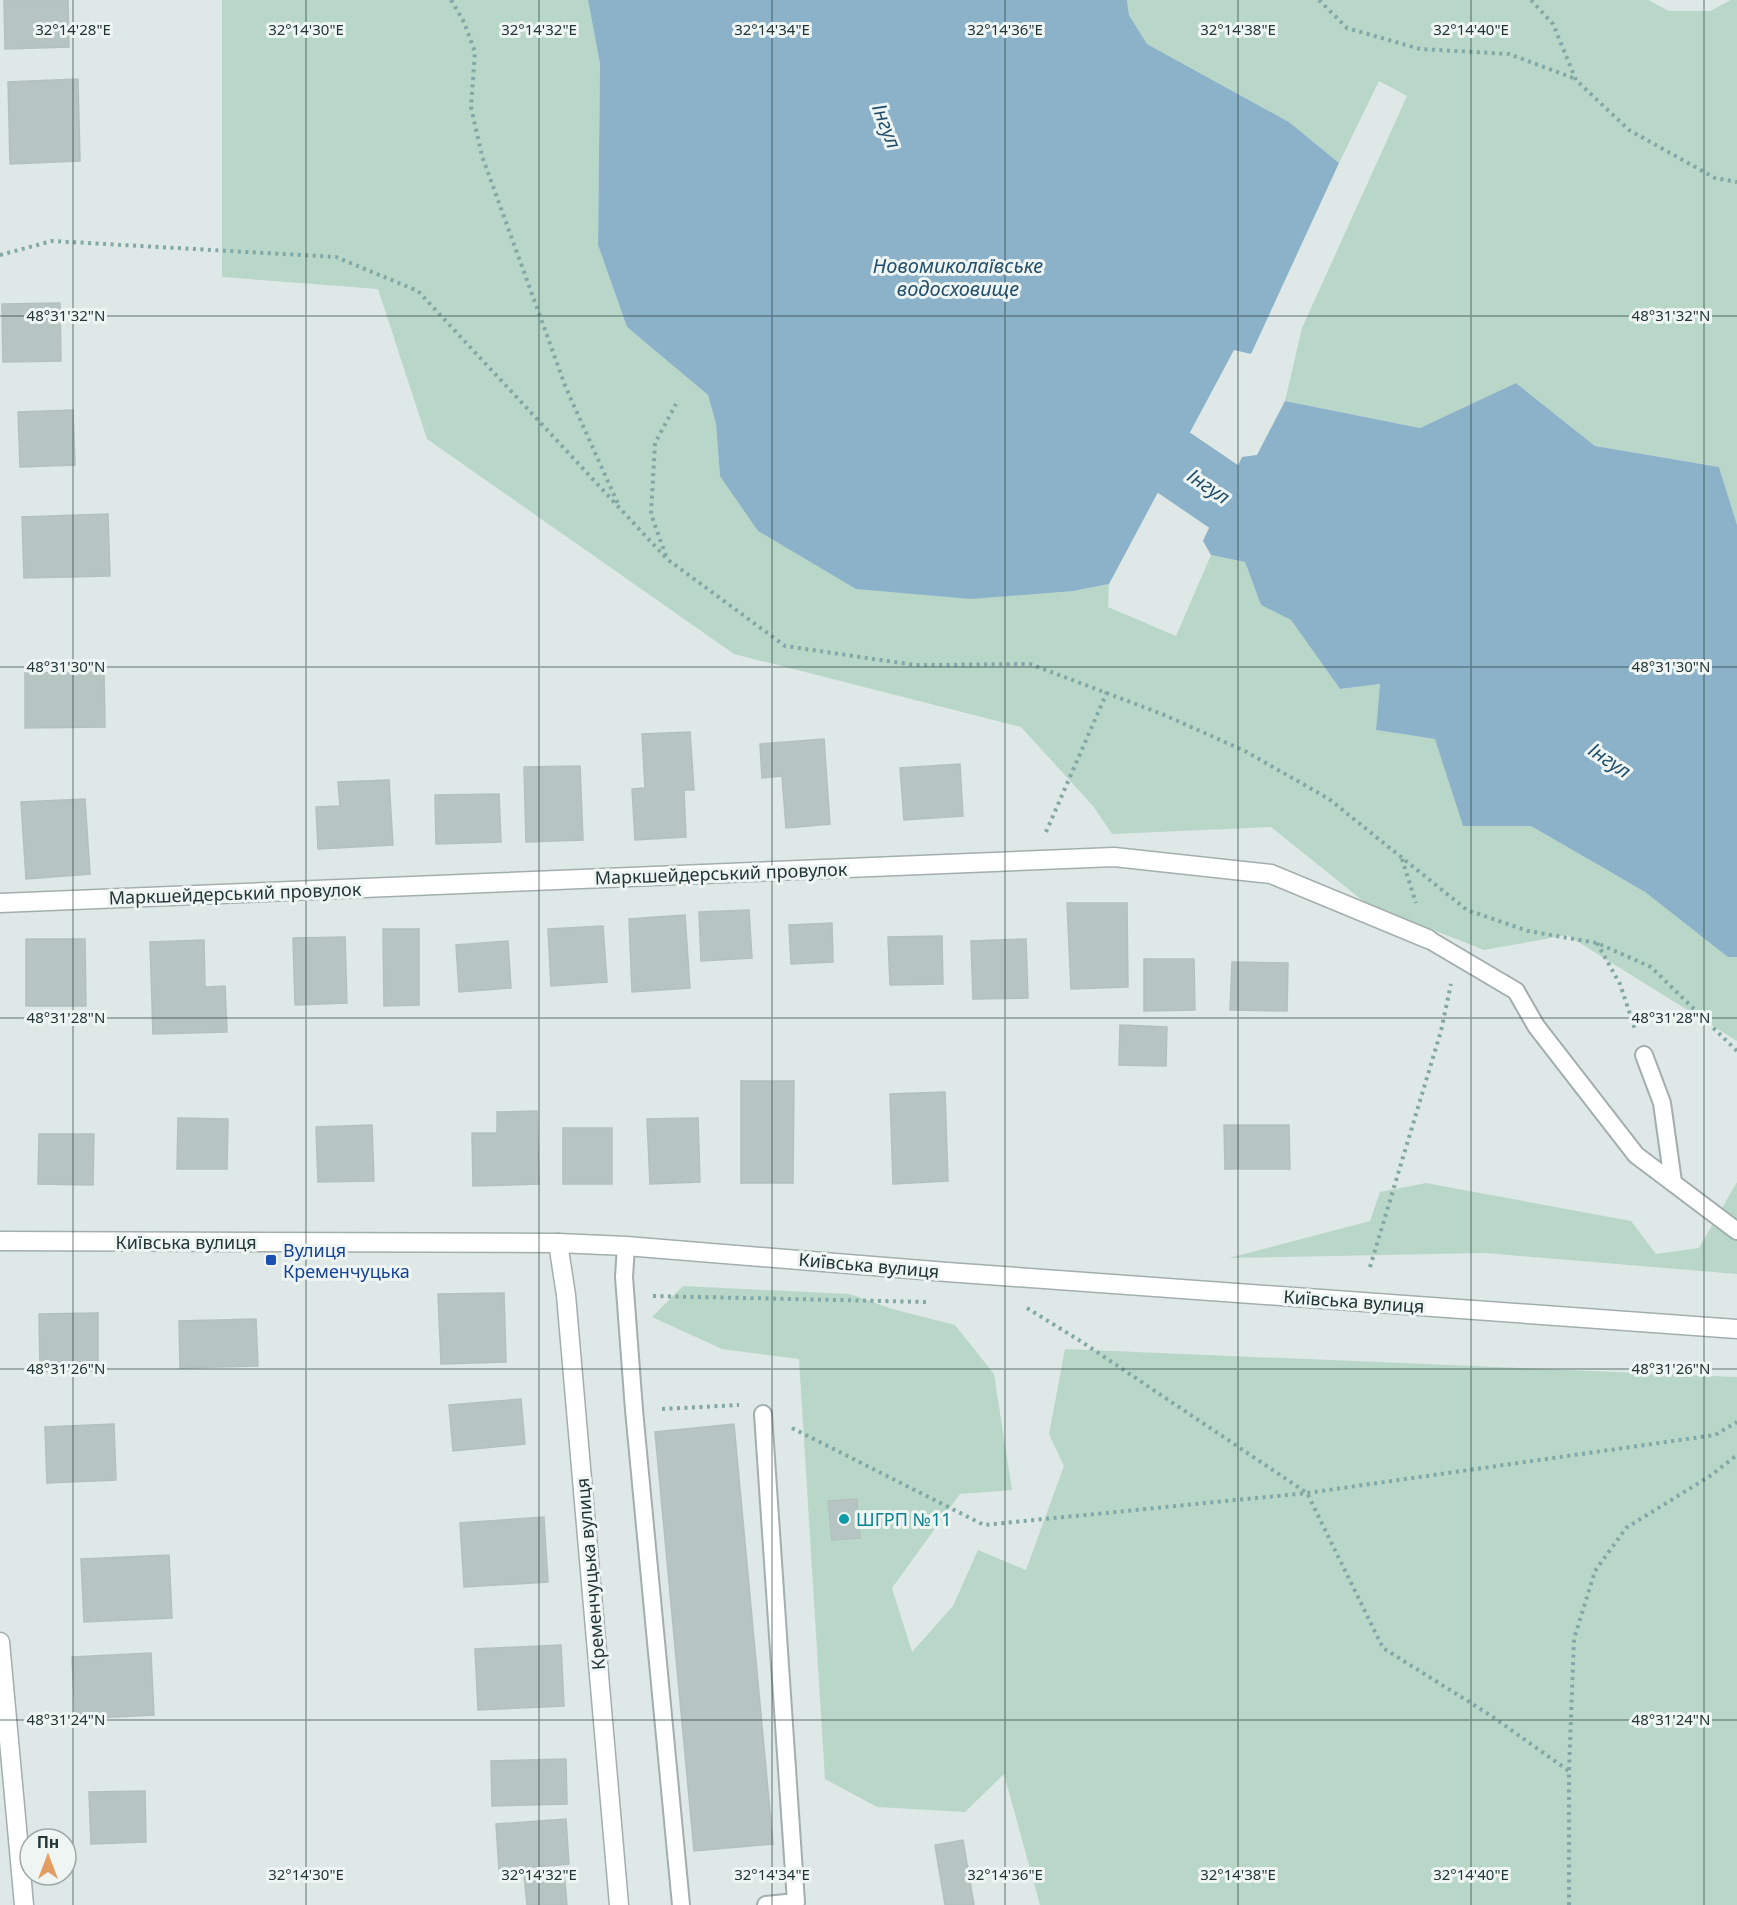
<svg xmlns="http://www.w3.org/2000/svg" width="1737" height="1905" font-family="'Noto Sans',sans-serif">
  <style>
    .green { fill: #b9d7c8 }
    .water { fill: #8bb2c8 }
    .lines { fill: none; stroke-linecap: round; stroke-linejoin: round }
    .river { stroke: #8bb2c8; stroke-width: 68 }
    .building { fill: #b7c5c2; stroke: #b2c1be; stroke-width: 1.5 }
    .service-casing { stroke: #a2afad; stroke-width: 20 }
    .minor-casing { stroke: #a2afad; stroke-width: 21 }
    .tertiary-casing { stroke: #a2afad; stroke-width: 21 }
    .path { stroke: #82a8a5; stroke-width: 4; stroke-dasharray: 3 4.5; stroke-linecap: butt }
    .service { stroke: #fff; stroke-width: 16 }
    .minor { stroke: #fff; stroke-width: 18 }
    .tertiary { stroke: #fff; stroke-width: 18 }
    .ticks { fill: none; stroke: #223635; stroke-width: 1.5; stroke-opacity: 0.45 }
    .transit-dot { fill: #1a4fb4; stroke: #eef5f3; stroke-width: 2 }
    .culture-dot { fill: #0f9aa8; stroke: #eef5f3; stroke-width: 2 }
    .labels { text-anchor: middle; dominant-baseline: central; stroke-width: 6; stroke-linejoin: round; paint-order: stroke }
    .street-label { font-size: 18px; fill: #223635; stroke: #eef5f3 }
    .transit-label { font-size: 18px; fill: #164399; stroke: #eef5f3; text-anchor: start }
    .culture-label { font-size: 18px; fill: #0d838f; stroke: #eef5f3; text-anchor: start }
    .water-label { font-size: 20px; font-style: italic; fill: #234f6b; stroke: #eef5f3 }
    .ticks-label { font-size: 15px; text-anchor: middle; fill: #223635; stroke: #eef5f3; stroke-width: 6; stroke-linejoin: round; paint-order: stroke }
  </style>
  <rect width="100%" height="100%" fill="#dee8e6"/>
  <g class="green">
    <path d="M222,0H588L600,64L598,245L627,327L708,395L716,424L720,476L1073,591L1109,584L1108,607L1176,636L1211,555L1245,562L1261,605L1291,620L1340,689L1380,684L1376,730L1436,739L1463,826H1531L1645,892L1728,956L1737,957V1041L1567,935L1484,950L1367,904L1271,827L1112,834L1093,806L1021,727L734,654L427,439L378,289L222,277Z"/>
    <path d="M1127,0H1648L1669,11H1710L1731,0H1737V525L1719,467L1595,446L1516,383L1420,428L1285,401L1302,328L1407,96L1379,81L1339,163L1289,122L1147,44L1129,15Z"/>
    <path d="M1737,1182V1274L1485,1253L1229,1258L1370,1221L1380,1192L1426,1183L1631,1221L1656,1254L1699,1248Z"/>
    <path d="M683,1286L850,1294L892,1309L955,1325L994,1374L1012,1490L960,1494L892,1588L912,1652L953,1606L978,1550L1026,1570L1064,1466L1049,1434L1065,1349L1737,1377V1905H1040L1004,1774L965,1812L877,1807L825,1779L799,1359L722,1349L652,1317Z"/>
  </g>
  <g class="water">
    <path d="M588,0H1127L1129,15L1147,44L1289,122L1339,163L1251,354L1234,350L1109,584L1073,591L971,599L856,589L758,531L720,476L716,424L708,395L627,327L598,245L600,64Z"/>
    <path d="M1516,383L1595,446L1719,467L1737,525V957H1728L1645,892L1531,826H1463L1435,739L1376,730L1380,684L1340,689L1291,620L1261,605L1245,562L1211,555L1203,541L1242,457L1257,455L1285,401L1420,428Z"/>
  </g>
  <g class="lines">
    <path class="river" d="M1098,411L1301,549"/>
  </g>
  <g class="building">
    <path d="M4,0H68L69,47L5,49Z"/>
    <path d="M78,79L80,161L10,164L8,82Z"/>
    <path d="M60,303L61,361L3,362L2,304Z"/>
    <path d="M73,410L75,465L20,467L18,412Z"/>
    <path d="M108,514L110,576L24,578L22,517Z"/>
    <path d="M104,672L105,727L25,728V673Z"/>
    <path d="M690,732L694,790H684L686,837L635,840L632,789L645,788L642,734Z"/>
    <path d="M824,739L830,824L786,828L782,776L762,778L760,744Z"/>
    <path d="M960,764L963,816L904,820L900,768Z"/>
    <path d="M580,766L583,840L526,842L524,767Z"/>
    <path d="M389,780L393,845L318,849L316,807L340,806L338,782Z"/>
    <path d="M499,794L501,842L436,844L435,795Z"/>
    <path d="M85,799L90,874L26,879L21,802Z"/>
    <path d="M1067,903H1127L1128,987L1071,989Z"/>
    <path d="M749,910L752,958L701,961L699,912Z"/>
    <path d="M685,915L690,988L632,992L629,919Z"/>
    <path d="M832,923L833,962L791,964L789,925Z"/>
    <path d="M603,926L607,982L551,986L548,929Z"/>
    <path d="M383,929H419V1005L384,1006Z"/>
    <path d="M942,936L943,984L890,985L888,937Z"/>
    <path d="M345,937L347,1003L295,1005L293,938Z"/>
    <path d="M26,939H85L86,1006H26Z"/>
    <path d="M1026,939L1028,998L973,999L971,941Z"/>
    <path d="M204,940L205,987L225,986L227,1032L153,1034L150,942Z"/>
    <path d="M508,941L511,988L459,992L456,945Z"/>
    <path d="M1144,959H1194L1195,1010L1144,1011Z"/>
    <path d="M1232,962L1288,963L1287,1011L1230,1010Z"/>
    <path d="M1120,1025L1167,1027L1166,1066L1119,1065Z"/>
    <path d="M741,1081H794L793,1183H741Z"/>
    <path d="M945,1092L948,1181L893,1184L890,1094Z"/>
    <path d="M537,1111L539,1184L473,1186L472,1133H497V1112Z"/>
    <path d="M178,1118L228,1119L227,1169H177Z"/>
    <path d="M698,1118L700,1182L650,1184L647,1119Z"/>
    <path d="M372,1125L374,1181L318,1182L316,1127Z"/>
    <path d="M1224,1125H1289L1290,1169H1225Z"/>
    <rect x="563" y="1128" width="49" height="56"/>
    <path d="M39,1134H94L93,1185L38,1184Z"/>
    <path d="M504,1293L506,1362L441,1364L438,1294Z"/>
    <path d="M98,1313V1371L40,1372L39,1314Z"/>
    <path d="M256,1319L258,1366L180,1368L179,1321Z"/>
    <path d="M521,1399L525,1444L453,1451L449,1405Z"/>
    <path d="M114,1424L116,1480L47,1483L45,1427Z"/>
    <path d="M734,1424L773,1844L694,1851L655,1432Z"/>
    <path d="M857,1499L860,1538L832,1540L828,1501Z"/>
    <path d="M544,1517L548,1582L464,1587L460,1523Z"/>
    <path d="M169,1555L172,1618L84,1622L81,1559Z"/>
    <path d="M561,1645L564,1706L478,1710L475,1649Z"/>
    <path d="M151,1653L154,1715L75,1719L72,1657Z"/>
    <path d="M566,1759L567,1804L492,1806L491,1761Z"/>
    <path d="M145,1791L146,1842L91,1844L89,1792Z"/>
    <path d="M566,1819L569,1864L499,1870L496,1824Z"/>
    <path d="M963,1840L974,1905H945L935,1845Z"/>
    <path d="M564,1872L567,1905H527L524,1875Z"/>
  </g>
  <g class="lines">
    <defs>
      <g id="service">
        <path d="M1428,939L1516,991L1536,1026L1636,1155L1737,1231"/>
        <path d="M1644,1055L1662,1103L1673,1182"/>
        <path d="M626,1246L624,1277L634,1410L681,1905"/>
        <path d="M763,1414L796,1902L766,1905"/>
      </g>
      <g id="minor">
        <path d="M0,903L1114,857L1271,874L1428,939"/>
        <path d="M558,1243L566,1295L619,1905"/>
        <path d="M0,1642L24,1905"/>
      </g>
      <path id="tertiary" d="M0,1241L558,1243L626,1246L947,1272L1737,1329"/>
    </defs>
    <use href="#service" class="service-casing"/>
    <use href="#minor" class="minor-casing"/>
    <use href="#tertiary" class="tertiary-casing"/>
    <g class="path">
      <path d="M451,0L464,22L475,52L471,107L482,156L566,388L619,506"/>
      <path d="M1319,0L1347,28L1420,49L1509,54L1576,79"/>
      <path d="M1531,0L1553,24L1576,80L1629,130L1715,178L1737,182"/>
      <path d="M0,255L52,241L336,257L418,291L667,559L785,646L915,665L1030,664L1162,714L1245,751L1329,799L1467,910L1528,931L1597,943L1651,967L1737,1051"/>
      <path d="M666,556L651,514L655,443L676,404"/>
      <path d="M1046,832L1107,692"/>
      <path d="M1402,859L1416,903"/>
      <path d="M1597,943L1620,984L1635,1029"/>
      <path d="M1370,1267L1441,1031L1451,984"/>
      <path d="M653,1296L928,1302"/>
      <path d="M1027,1308L1082,1342L1307,1493L1383,1648L1490,1715L1569,1771"/>
      <path d="M662,1409L739,1405"/>
      <path d="M792,1428L984,1525L1307,1493L1715,1435L1737,1422"/>
      <path d="M1569,1905V1771L1574,1639L1595,1571L1626,1528L1710,1476L1737,1455"/>
    </g>
    <use href="#service" class="service"/>
    <use href="#minor" class="minor"/>
    <use href="#tertiary" class="tertiary"/>
  </g>
  <path class="ticks" d="M73,0V1905M306,0V1905M539,0V1905M772,0V1905M1005,0V1905M1238,0V1905M1471,0V1905M1704,0V1905M0,316H1737M0,667H1737M0,1018H1737M0,1369H1737M0,1720H1737"/>
  <rect class="transit-dot" x="265" y="1254" width="12" height="12" rx="3"/>
  <circle class="culture-dot" cx="844" cy="1519" r="6"/>
  <g class="labels">
    <g class="street-label">
      <text transform="translate(721 873) rotate(-2)">Маркшейдерський провулок</text>
      <text transform="translate(235 893) rotate(-2)">Маркшейдерський провулок</text>
      <text x="186" y="1242">Київська вулиця</text>
      <text transform="translate(869 1265) rotate(5)">Київська вулиця</text>
      <text transform="translate(1354 1301) rotate(4)">Київська вулиця</text>
      <text transform="translate(590 1574) rotate(-95)">Кременчуцька вулиця</text>
    </g>
    <g class="transit-label">
      <text x="283" y="1250">Вулиця<tspan x="283" dy="21">Кременчуцька</tspan></text>
    </g>
    <g class="culture-label">
      <text x="856" y="1519">ШГРП №11</text>
    </g>
    <g class="water-label">
      <text transform="translate(887 126) rotate(69)">Інгул</text>
      <text x="958" y="265">Новомиколаївське<tspan x="958" dy="23">водосховище</tspan></text>
      <text transform="translate(1209 486) rotate(34)">Інгул</text>
      <text transform="translate(1610 760) rotate(34)">Інгул</text>
    </g>
  </g>
  <g class="ticks-label">
    <text x="73" y="35">32°14'28"E</text>
    <text x="306" y="35">32°14'30"E</text>
    <text x="539" y="35">32°14'32"E</text>
    <text x="772" y="35">32°14'34"E</text>
    <text x="1005" y="35">32°14'36"E</text>
    <text x="1238" y="35">32°14'38"E</text>
    <text x="1471" y="35">32°14'40"E</text>
    <text x="66" y="321">48°31'32"N</text>
    <text x="1671" y="321">48°31'32"N</text>
    <text x="66" y="672">48°31'30"N</text>
    <text x="1671" y="672">48°31'30"N</text>
    <text x="66" y="1023">48°31'28"N</text>
    <text x="1671" y="1023">48°31'28"N</text>
    <text x="66" y="1374">48°31'26"N</text>
    <text x="1671" y="1374">48°31'26"N</text>
    <text x="66" y="1725">48°31'24"N</text>
    <text x="1671" y="1725">48°31'24"N</text>
    <text x="306" y="1880">32°14'30"E</text>
    <text x="539" y="1880">32°14'32"E</text>
    <text x="772" y="1880">32°14'34"E</text>
    <text x="1005" y="1880">32°14'36"E</text>
    <text x="1238" y="1880">32°14'38"E</text>
    <text x="1471" y="1880">32°14'40"E</text>
  </g>
  <g transform="translate(48 1857)"><circle r="28" fill="#eef5f3" stroke="#9ca9a7" stroke-width="1.5"/>
  <path d="M0-4.5L10 22L0 15L-10 22Z" fill="#e29d62"/>
  <text y="-9" font-size="16" font-weight="bold" text-anchor="middle" fill="#223635">Пн</text>
  </g>
</svg>
